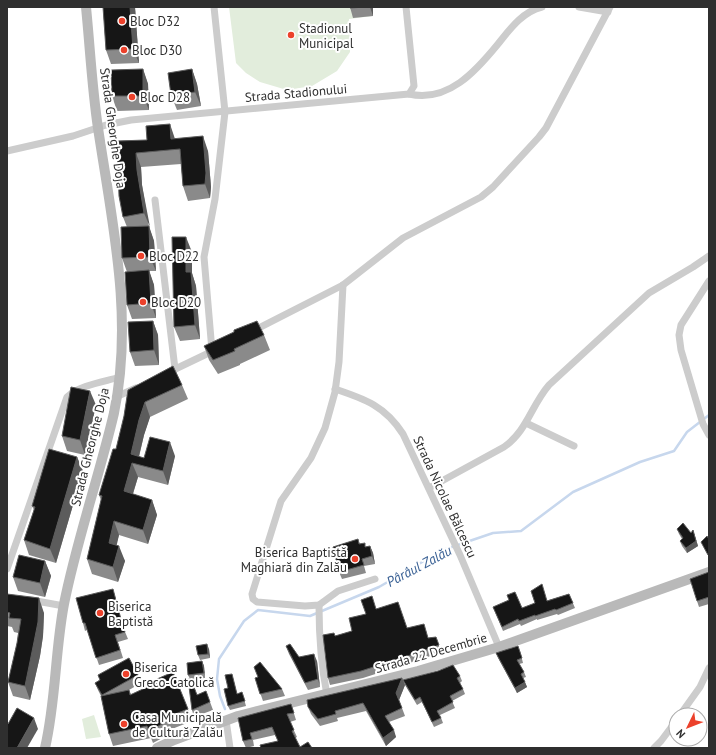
<svg xmlns="http://www.w3.org/2000/svg" width="716" height="755" font-family="'PT Sans',sans-serif">
  <style>
    .green { fill: #e2eddc }
    .lines { fill: none; stroke-linecap: round; stroke-linejoin: round }
    .stream { stroke: #c7d7ed; stroke-width: 2.5 }
    .minor { stroke: #ccc; stroke-width: 7 }
    .secondary { stroke: #b9b9b9; stroke-width: 10 }
    .wall { fill: #8a8a8a }
    .shaded-wall { fill: #5c5c5c }
    .building { fill: #161616; stroke: #5c5c5c }
    .poi-dot { fill: #ec412b; stroke: #fff; stroke-width: 1.5 }
    .labels { text-anchor: middle; dominant-baseline: central; stroke-width: 4; stroke-linejoin: round; paint-order: stroke }
    .poi-label { font-size: 13px; fill: #2f2f2f; stroke: #fff; text-anchor: start }
    .street-label { font-size: 13px; fill: #2f2f2f; stroke: #fff }
    .water-label { font-size: 14px; font-style: italic; fill: #396094; stroke: #fff }
  </style>
  <rect width="100%" height="100%" fill="#fff"/>
  <g class="green">
    <path d="M229,7H373V16L349,19L350,52L337,71L312,86L287,90L260,82L246,73L236,63Z"/>
    <path d="M94,715L101,737L86,739L82,719Z"/>
  </g>
  <g class="lines">
    <path class="stream" d="M225,709L220,696L217,679L219,659L244,621L258,610L310,616L379,587L443,550L493,533L521,531L573,492L640,462L674,451L687,432L709,415"/>
    <g class="minor">
      <path d="M579,7L608,12"/>
      <path d="M409,94C448,103 476,71 498,44C510,29 522,12 542,7"/>
      <path d="M7,151L73,136L106,125L131,120L409,94L414,86L406,7"/>
      <path d="M155,200L175,369"/>
      <path d="M709,281L681,325L679,335L681,350L703,424L709,435"/>
      <path d="M343,285L339,362L335,392L325,428L311,458L281,501L252,594L253,599L257,602L305,606L319,605L338,591L375,579"/>
      <path d="M253,331L343,285L403,238L481,197L493,187L539,137L546,128L610,7"/>
      <path d="M212,351L204,257L215,199L225,112L214,7"/>
      <path d="M167,373L215,350"/>
      <path d="M335,389C365,399 385,406 403,434L460,555L499,647"/>
      <path d="M118,396L136,388"/>
      <path d="M526,423L574,446"/>
      <path d="M429,488L504,447C527,431 531,406 549,385L649,293L693,267L709,256"/>
      <path d="M7,569L67,397C80,385 103,382 120,377"/>
      <path d="M31,600L64,606"/>
      <path d="M319,605C319,635 321,665 327,695"/>
      <path d="M680,715L700,687L709,668"/>
      <path d="M226,720L230,748"/>
      <path d="M654,748L661,741L676,721"/>
    </g>
    <g class="secondary">
      <path d="M45,748C56,701 55,651 64,604C77,539 99,477 114,413C134,318 112,222 98,128C92,88 90,47 86,7"/>
      <path d="M157,748L174,740L238,716L418,671L499,647L709,572"/>
    </g>
  </g>
  <g class="wall">
    <path d="M103,7H135L139,63L111,64L106,50Z"/>
    <path d="M350,7H373V16L353,18Z"/>
    <path d="M143,69L148,84L149,110L117,111L112,96Z"/>
    <path d="M192,69L197,84L201,106L177,110L171,95Z"/>
    <path d="M175,138L208,151L211,187L210,198L188,201L183,186L181,164L141,167L142,185L149,227L154,241L156,271H149L154,285L156,318L132,319L127,305V272L122,258L127,227L123,217L117,141L147,140Z"/>
    <path d="M192,252V273L196,286L200,339L180,341L174,327Z"/>
    <path d="M153,321L158,335L159,365L135,366L130,352Z"/>
    <path d="M264,335L270,350L240,364V365L218,374L209,360L204,346Z"/>
    <path d="M182,385L188,399L150,417L144,435L139,457L144,458L175,456L168,485L138,477L133,494L152,500L157,515L148,544L119,535L116,545L125,561L118,582L92,574L87,559L101,500L99,495L116,449L124,416L128,390Z"/>
    <path d="M96,405L85,455L67,451L62,436Z"/>
    <path d="M77,457L83,471L56,563L29,555L24,540L34,510L32,506Z"/>
    <path d="M677,529L691,533L693,530L698,546L687,553L682,546L680,541L682,539L679,534Z"/>
    <path d="M358,539L360,544L366,547L370,546L373,553L375,564L364,566L366,573L342,579L339,572Z"/>
    <path d="M45,561L51,576L45,597L18,591L13,577Z"/>
    <path d="M709,572V604L699,607L697,601Z"/>
    <path d="M113,589L115,596L123,627L128,639L118,642L123,658L99,665L87,630L85,631L83,623Z"/>
    <path d="M7,594L44,613L43,636L40,656L30,700L13,696L8,682L17,643L18,633L14,632L12,627L7,626Z"/>
    <path d="M569,594L575,608L558,615L557,614L537,620V619L521,626L520,624L503,631L493,607L522,608Z"/>
    <path d="M377,609L407,628L426,631L428,638L436,637L441,652L425,658L363,678L330,685L328,678L335,636L352,631L366,614Z"/>
    <path d="M286,646L299,657L317,661L320,687L308,690L289,654Z"/>
    <path d="M209,649L210,658L200,660L198,655Z"/>
    <path d="M520,651L523,663L519,664L524,672L526,677L523,678L527,687L517,693L498,658L496,653Z"/>
    <path d="M202,661L204,666L205,678L191,680L197,695L206,691L213,710L194,717L192,710L190,679L188,675Z"/>
    <path d="M232,674L237,694L242,692L246,706L230,710L228,706V688Z"/>
    <path d="M98,675H138L141,683L129,690L131,694L188,709L192,721L167,731L168,735L153,743L151,738L113,746L109,734L101,696L98,690L95,683L100,680Z"/>
    <path d="M460,676L462,681L460,683L463,689L465,694L452,701L455,708L440,715L443,723L434,727L422,702L417,705L405,685L403,680Z"/>
    <path d="M255,678L282,689L285,696L263,701Z"/>
    <path d="M402,678L405,685L399,700L405,716L389,722L396,737L386,746L366,711L337,718L338,721L320,726L311,714L308,707Z"/>
    <path d="M291,704L296,720L290,722L297,737L295,738L300,747L312,748H261L278,741L275,735L253,740L254,746L246,748L243,741L238,718Z"/>
  </g>
  <g class="shaded-wall">
    <path d="M130,7H135L139,63L133,49Z"/>
    <path d="M370,7H373V16Z"/>
    <path d="M143,69L148,84L149,110L143,96Z"/>
    <path d="M192,69L197,84L201,106L195,92Z"/>
    <path d="M170,124L175,139H171Z"/>
    <path d="M203,136L208,151L211,187L210,198L205,184Z"/>
    <path d="M136,153L141,167L142,185L150,227L144,213L137,170Z"/>
    <path d="M149,226L154,241L156,271L150,257Z"/>
    <path d="M186,237L192,252V273L196,286L200,339L195,325L186,272Z"/>
    <path d="M149,270L154,285L156,318L151,303Z"/>
    <path d="M153,321L158,335L159,365L154,350Z"/>
    <path d="M90,391L96,405L85,455L80,440Z"/>
    <path d="M145,402L150,417L144,435L137,464L131,454L139,420Z"/>
    <path d="M170,442L175,456L168,485L163,471Z"/>
    <path d="M77,457L83,471L56,563L50,549Z"/>
    <path d="M132,463L138,477L129,506L124,491Z"/>
    <path d="M152,500L157,515L148,544L143,530Z"/>
    <path d="M114,521L119,535L114,557L109,543Z"/>
    <path d="M693,530L698,546L687,553L686,548Z"/>
    <path d="M119,546L125,561L118,582L113,567Z"/>
    <path d="M370,546L373,553L375,564L372,556Z"/>
    <path d="M45,561L51,576L45,597L40,583Z"/>
    <path d="M39,598L44,613L43,636L40,656L30,700L25,686Z"/>
    <path d="M207,644L209,649L210,658L208,654Z"/>
    <path d="M314,654L317,661L320,687L318,679Z"/>
    <path d="M202,661L204,666L205,678L204,673Z"/>
    <path d="M402,678L405,685L399,700L396,693Z"/>
    <path d="M525,682L527,687L517,693L515,688Z"/>
    <path d="M34,718L38,729L27,748H17Z"/>
    <path d="M394,730L396,737L386,746L383,738Z"/>
  </g>
  <g class="building">
    <path d="M103,7H130L133,49L106,50Z"/>
    <path d="M350,7H366L350,8Z"/>
    <path d="M143,69V96H112L111,70Z"/>
    <path d="M192,69L195,92L171,95L168,73Z"/>
    <path d="M170,124L171,139L203,136L206,173L205,184L183,186L180,149L136,153L137,170L144,213L123,217L119,196L117,141L147,140L146,126Z"/>
    <path d="M149,226L150,257L122,258L121,227Z"/>
    <path d="M172,237H186V272H191L195,325L174,327Z"/>
    <path d="M149,270L151,303L127,305L125,272Z"/>
    <path d="M153,321L154,350L130,352L128,322Z"/>
    <path d="M257,321L264,335L234,349L235,351L213,360L204,346L234,332V330Z"/>
    <path d="M173,366L182,385L145,402L139,420L131,454L144,458L150,437L170,442L163,471L132,463L124,491L152,500L143,530L114,521L109,543L119,546L113,567L87,559L102,496L99,495L113,449H116L124,416L128,390Z"/>
    <path d="M71,387L90,391L80,440L62,436Z"/>
    <path d="M49,449L77,457L50,549L24,540L35,507L32,506Z"/>
    <path d="M683,523L691,533L693,530L696,541L686,548L680,541L683,538L677,529Z"/>
    <path d="M707,536L709,539V554L708,555L701,542Z"/>
    <path d="M358,539L359,544L365,543V547L370,546L372,556L362,559L364,565L339,572L333,547Z"/>
    <path d="M19,555L45,561L40,583L13,577Z"/>
    <path d="M709,572V597L697,601L690,579Z"/>
    <path d="M542,584L547,601L569,594L573,603L556,610L555,609L535,616V615L519,621L518,619L502,627L493,607L509,600L507,595L515,592L522,608L535,603L531,591Z"/>
    <path d="M113,589L122,623L125,632L115,635L120,650L96,658L85,623H83L76,598Z"/>
    <path d="M7,594L39,598L38,622L34,642L25,686L8,682L17,643L21,619L9,618L10,613L7,612Z"/>
    <path d="M372,596L376,609L398,602L407,628L424,624L428,638L436,637L439,645L423,651L361,671L328,678L323,635L334,633L335,636L352,631L349,618L366,614L361,600Z"/>
    <path d="M207,644L208,654L198,655L196,646Z"/>
    <path d="M290,644L299,657L314,654L318,679L305,683L286,646Z"/>
    <path d="M518,646L522,658L517,660L524,672L521,674L525,682L515,688L496,653Z"/>
    <path d="M129,658L138,675L102,695L95,683L100,680L98,675Z"/>
    <path d="M202,661L204,673L188,675L187,663Z"/>
    <path d="M260,662L282,689L260,694L255,678L258,677L254,667Z"/>
    <path d="M453,665L460,676L457,678L463,689L450,696L453,702L437,711L441,718L432,722L420,697L415,700L403,680L438,671Z"/>
    <path d="M173,672L188,709L162,719L164,723L149,731L147,726L109,734L101,696L129,690L130,695L158,682L157,679Z"/>
    <path d="M232,674L237,694L242,692L245,701L228,706L224,689L228,688L225,675Z"/>
    <path d="M402,678L396,693L402,708L385,716L394,730L383,738L363,703L335,711L336,714L318,719L308,707L307,700Z"/>
    <path d="M188,679H191L197,695L206,691L210,702L192,710Z"/>
    <path d="M291,704L294,713L287,714L294,730L292,731L300,747L308,742L312,748H261L260,745L278,741L272,727L250,733L252,739L243,741L238,718Z"/>
    <path d="M17,708L34,718L17,748H7V724H8Z"/>
  </g>
  <g class="poi-dot">
    <circle cx="122" cy="21" r="4"/>
    <circle cx="291" cy="35" r="4"/>
    <circle cx="124" cy="50" r="4"/>
    <circle cx="132" cy="97" r="4"/>
    <circle cx="141" cy="256" r="4"/>
    <circle cx="143" cy="302" r="4"/>
    <circle cx="355" cy="559" r="4"/>
    <circle cx="100" cy="613" r="4"/>
    <circle cx="126" cy="674" r="4"/>
    <circle cx="124" cy="724" r="4"/>
  </g>
  <g class="labels">
    <g class="poi-label">
      <text x="130" y="21">Bloc D32</text>
      <text x="299" y="28">Stadionul<tspan x="299" dy="15">Municipal</tspan></text>
      <text x="132" y="50">Bloc D30</text>
      <text x="140" y="97">Bloc D28</text>
      <text x="149" y="256">Bloc D22</text>
      <text x="151" y="302">Bloc D20</text>
      <text x="347" y="552" text-anchor="end">Biserica Baptistă<tspan x="347" dy="15">Maghiară din Zalău</tspan></text>
      <text x="108" y="606">Biserica<tspan x="108" dy="15">Baptistă</tspan></text>
      <text x="134" y="667">Biserica<tspan x="134" dy="15">Greco-Catolică</tspan></text>
      <text x="132" y="717">Casa Municipală<tspan x="132" dy="15">de Cultură Zalău</tspan></text>
    </g>
    <g class="street-label">
      <text transform="translate(296 93) rotate(-5)">Strada Stadionului</text>
      <text transform="translate(113 128) rotate(82)">Strada Gheorghe Doja</text>
      <text transform="translate(90 447) rotate(-76)">Strada Gheorghe Doja</text>
      <text transform="translate(445 497) rotate(65)">Strada Nicolae Bălcescu</text>
      <text transform="translate(431 653) rotate(-16)">Strada 22 Decembrie</text>
    </g>
    <g class="water-label">
      <text transform="translate(419 566) rotate(-28)">Pârâul Zalău</text>
    </g>
  </g>
  <rect width="716" height="755" fill="none" stroke="#2f2f2f" stroke-width="16"/>
  <g transform="translate(688 727) rotate(227)"><circle r="19" fill="#ffffff" stroke="#acacac"/>
  <path d="M0-3L7 15L0 10L-7 15Z" fill="#ec412b"/>
  <text y="-6" font-size="11" font-weight="bold" text-anchor="middle" fill="#2f2f2f">N</text>
  </g>
</svg>
